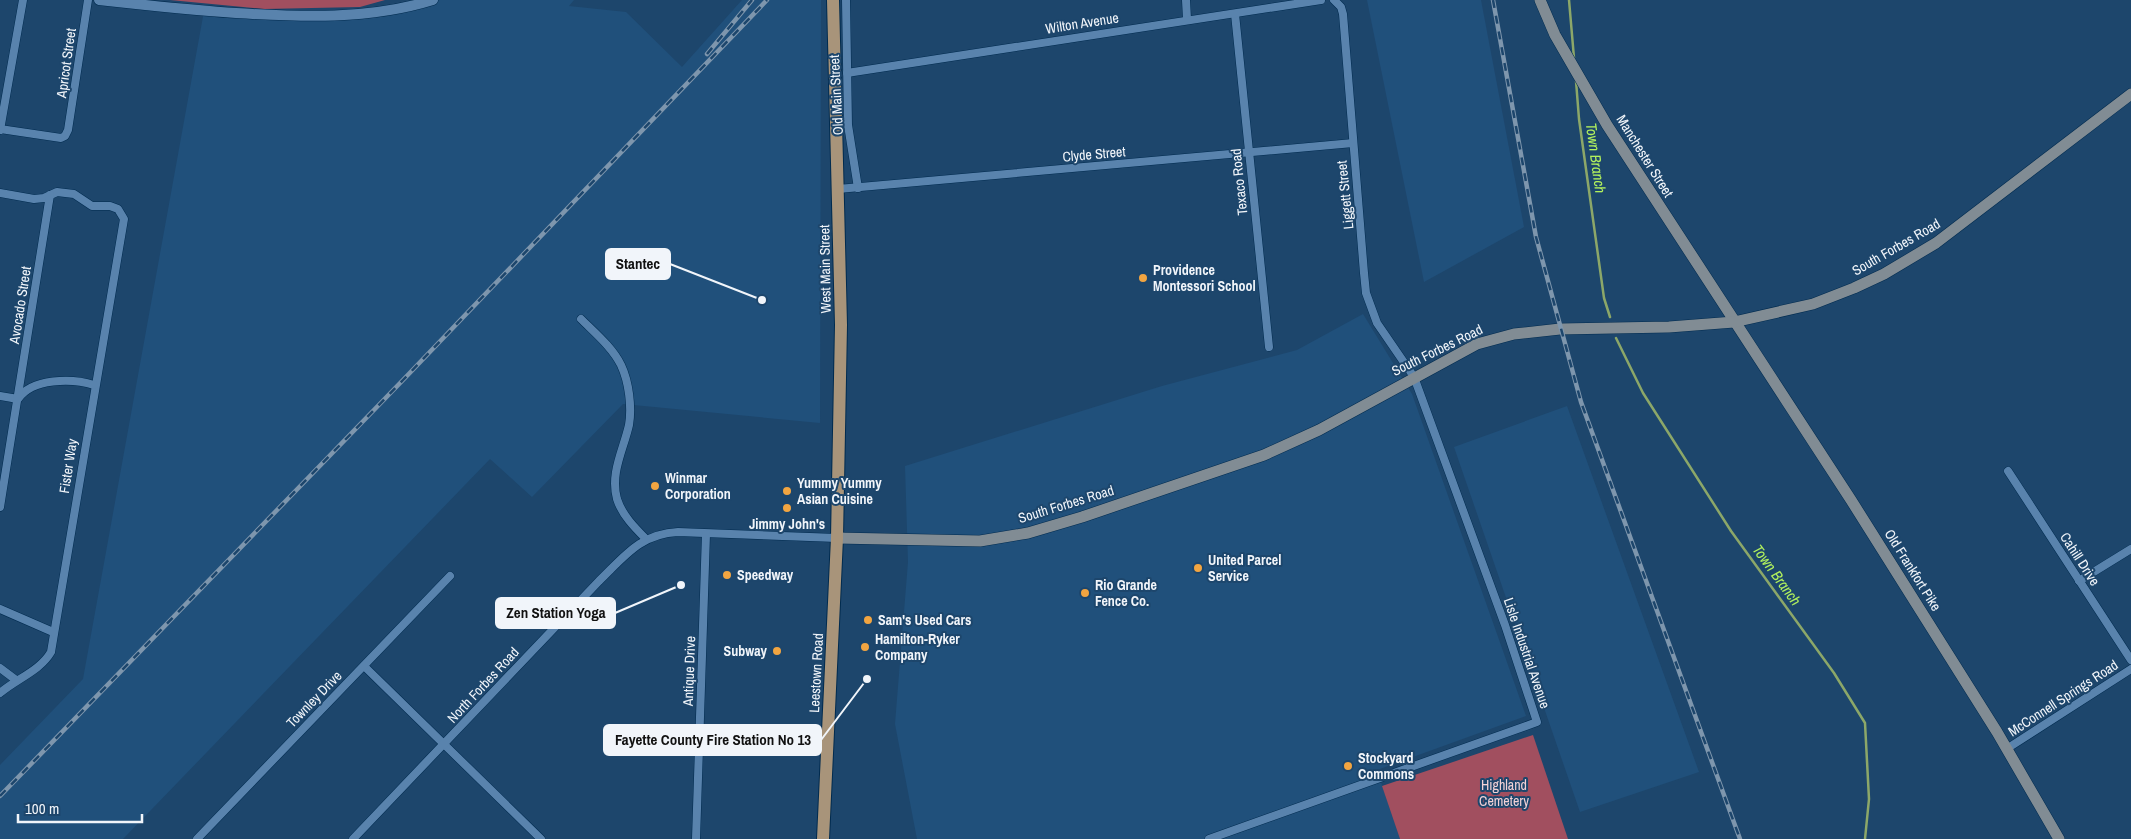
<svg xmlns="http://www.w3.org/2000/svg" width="2131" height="839" font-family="'Archivo Narrow',sans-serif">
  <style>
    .built { fill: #20507b }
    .green { fill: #a14f5f }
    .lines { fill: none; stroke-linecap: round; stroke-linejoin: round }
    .stream { stroke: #8ca769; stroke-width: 2.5 }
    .minor-casing { stroke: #002b4f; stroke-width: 9 }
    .tertiary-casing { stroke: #002b4f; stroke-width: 11 }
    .secondary-casing { stroke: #002b4f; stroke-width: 12 }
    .primary-casing { stroke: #002b4f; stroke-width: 14 }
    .minor { stroke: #5983ad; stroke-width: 8 }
    .tertiary { stroke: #5983ad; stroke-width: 10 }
    .secondary { stroke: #818c94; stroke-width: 11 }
    .primary { stroke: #a8947a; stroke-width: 12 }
    .rail-casing { stroke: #7e96ad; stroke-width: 4.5 }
    .rail { stroke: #1d466c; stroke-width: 2.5; stroke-dasharray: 8; stroke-linecap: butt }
    .poi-dot { fill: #f2a541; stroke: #1d466c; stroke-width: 2 }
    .labels { text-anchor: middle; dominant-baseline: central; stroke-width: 4; stroke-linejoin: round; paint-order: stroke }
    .street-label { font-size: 14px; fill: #f1f5fa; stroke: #1d466c }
    .poi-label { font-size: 14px; font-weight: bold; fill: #f1f5fa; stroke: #1d466c; text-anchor: start }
    .park-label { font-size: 14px; fill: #f3d2d6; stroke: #1d466c }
    .water-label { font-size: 15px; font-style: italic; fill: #b2f15d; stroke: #1d466c }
    .leader { fill: none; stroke: #f1f5fa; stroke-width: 2 }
    .callout-dot { fill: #f1f5fa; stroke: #1d466c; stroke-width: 2 }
    .callout { fill: #f1f5fa; stroke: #f1f5fa; stroke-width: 2 }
    .callout-label { font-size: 15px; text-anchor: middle; font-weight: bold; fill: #111 }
  </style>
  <rect width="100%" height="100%" fill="#1d466c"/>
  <g class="built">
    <path d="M433,0H574L569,6L626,12L682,67L742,0H821L820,423L623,404L532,497L490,459L123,839H0V765L83,679L204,11L318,15Z"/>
    <path d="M1367,0H1481L1524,227L1424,282Z"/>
    <path d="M1363,314L1412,394L1526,716L1377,770L1400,839H917L895,724L908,562L905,466L1162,386L1297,350Z"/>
    <path d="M1567,406L1699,772L1580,812L1454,447Z"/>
  </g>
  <g class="green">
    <path d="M170,0H385L360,7L264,9Z"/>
    <path d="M1533,735L1568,839H1400L1382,786Z"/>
  </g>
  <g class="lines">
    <g class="stream">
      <path d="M1569,0L1574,58"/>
      <path d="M1576,81L1579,119L1604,298L1610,317"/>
      <path d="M1616,338L1643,393L1731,531L1834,673L1865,723L1869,799L1865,839"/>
    </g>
    <defs>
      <g id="minor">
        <path d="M846,0L848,125L858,188"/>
        <path d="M1186,0L1187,19"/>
        <path d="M1235,14L1269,347"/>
        <path d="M847,73L1321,0"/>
        <path d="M0,129L61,138L65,136L68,130L88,0"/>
        <path d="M0,130L23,0"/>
        <path d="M838,189L1353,143"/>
        <path d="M0,193L34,199L44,198L57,192L74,194L92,206H110L118,209L124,219L51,652C40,671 16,679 0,693"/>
        <path d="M581,319C595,333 612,347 621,365C629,382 632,407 629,425C623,451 610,473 617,499C622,515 635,528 646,539"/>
        <path d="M0,396L18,399C32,378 72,378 94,385"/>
        <path d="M2008,471L2131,660"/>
        <path d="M0,507L50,195"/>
        <path d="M2079,581L2131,549"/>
        <path d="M0,609L53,632"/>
        <path d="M364,666L541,839"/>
        <path d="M0,668L16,680"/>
        <path d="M2008,748L2131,669"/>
        <path d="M197,839L450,576"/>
        <path d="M353,839L599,581C625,556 640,534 678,532L837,538"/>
        <path d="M696,839L706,534"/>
        <path d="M1209,839L1537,722L1505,625L1414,377L1377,323L1366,293L1364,273L1343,14L1341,7L1334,0"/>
      </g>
      <path id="tertiary" d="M99,0C144,5 190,10 236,13C301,17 369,20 433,0"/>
      <g id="secondary">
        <path d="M1540,0L1555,35L1607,125L1851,500L1997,732L2059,839"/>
        <path d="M837,538L980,541L1028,533L1082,517L1264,455L1319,430L1477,344L1514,334L1560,329L1669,327L1734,322L1813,304L1854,288L1884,274L1936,243L2131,94"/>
      </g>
      <path id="primary" d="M823,839L837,538L841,325L833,0"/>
    </defs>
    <use href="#minor" class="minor-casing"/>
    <use href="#tertiary" class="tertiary-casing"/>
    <use href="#secondary" class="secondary-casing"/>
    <use href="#primary" class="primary-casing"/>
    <use href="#minor" class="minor"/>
    <use href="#tertiary" class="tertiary"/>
    <use href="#secondary" class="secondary"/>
    <use href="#primary" class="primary"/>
    <defs>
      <g id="rail">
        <path d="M1493,0L1536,237L1581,402L1740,839"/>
        <path d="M707,54L752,0"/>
        <path d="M0,796L403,380L767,0"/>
      </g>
    </defs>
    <use href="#rail" class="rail-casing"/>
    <use href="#rail" class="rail"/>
  </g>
  <g class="poi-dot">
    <circle cx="1143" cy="278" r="5"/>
    <circle cx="655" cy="486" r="5"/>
    <circle cx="787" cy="491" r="5"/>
    <circle cx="787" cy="508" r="5"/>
    <circle cx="1198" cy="568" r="5"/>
    <circle cx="727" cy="575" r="5"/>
    <circle cx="1085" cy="593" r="5"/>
    <circle cx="868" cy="620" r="5"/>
    <circle cx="865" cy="647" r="5"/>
    <circle cx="777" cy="651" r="5"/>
    <circle cx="1348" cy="766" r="5"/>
  </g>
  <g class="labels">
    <g class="street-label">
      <text transform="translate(1082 23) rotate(-9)">Wilton Avenue</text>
      <text transform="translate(66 63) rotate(-82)">Apricot Street</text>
      <text transform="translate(836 95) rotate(-93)">Old Main Street</text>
      <text transform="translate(1094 154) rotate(-5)">Clyde Street</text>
      <text transform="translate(1645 156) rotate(58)">Manchester Street</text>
      <text transform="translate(1239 182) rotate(-96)">Texaco Road</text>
      <text transform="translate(1345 195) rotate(-96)">Liggett Street</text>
      <text transform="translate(1896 247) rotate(-30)">South Forbes Road</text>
      <text transform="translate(825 269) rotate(-91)">West Main Street</text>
      <text transform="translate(20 305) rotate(-81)">Avocado Street</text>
      <text transform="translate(1437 350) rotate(-26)">South Forbes Road</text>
      <text transform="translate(68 466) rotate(-81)">Fister Way</text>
      <text transform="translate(1066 504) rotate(-17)">South Forbes Road</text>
      <text transform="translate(2080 559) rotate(57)">Cahill Drive</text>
      <text transform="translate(1913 570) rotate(58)">Old Frankfort Pike</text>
      <text transform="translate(1527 653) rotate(71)">Lisle Industrial Avenue</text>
      <text transform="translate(689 671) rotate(-88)">Antique Drive</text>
      <text transform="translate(816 673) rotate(-87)">Leestown Road</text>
      <text transform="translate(483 685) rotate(-47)">North Forbes Road</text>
      <text transform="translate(2063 698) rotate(-33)">McConnell Springs Road</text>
      <text transform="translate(314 699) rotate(-46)">Townley Drive</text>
    </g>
    <g class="poi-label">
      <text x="1153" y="270">Providence<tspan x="1153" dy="16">Montessori School</tspan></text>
      <text x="665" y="478">Winmar<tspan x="665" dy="16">Corporation</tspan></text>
      <text x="797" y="483">Yummy Yummy<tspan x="797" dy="16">Asian Cuisine</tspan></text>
      <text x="787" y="524" text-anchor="middle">Jimmy John's</text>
      <text x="1208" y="560">United Parcel<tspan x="1208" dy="16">Service</tspan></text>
      <text x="737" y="575">Speedway</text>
      <text x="1095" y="585">Rio Grande<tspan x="1095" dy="16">Fence Co.</tspan></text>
      <text x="878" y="620">Sam's Used Cars</text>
      <text x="875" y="639">Hamilton-Ryker<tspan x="875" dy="16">Company</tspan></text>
      <text x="767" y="651" text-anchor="end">Subway</text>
      <text x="1358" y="758">Stockyard<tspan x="1358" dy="16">Commons</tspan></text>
    </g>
    <g class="park-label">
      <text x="1504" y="785">Highland<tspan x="1504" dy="16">Cemetery</tspan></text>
    </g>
    <g class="water-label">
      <text transform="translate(1596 158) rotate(82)">Town Branch</text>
      <text transform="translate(1777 575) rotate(54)">Town Branch</text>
    </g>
  </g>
  <path class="leader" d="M762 300L670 264M681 585L615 613M867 679L821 740"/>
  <g class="callout-dot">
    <circle cx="762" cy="300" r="5"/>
    <circle cx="681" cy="585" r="5"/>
    <circle cx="867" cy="679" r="5"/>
  </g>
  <g class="callout">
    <rect x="606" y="249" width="64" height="30" rx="5"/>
    <rect x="496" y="598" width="119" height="30" rx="5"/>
    <rect x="604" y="725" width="217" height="30" rx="5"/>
  </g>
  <g class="callout-label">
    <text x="638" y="269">Stantec</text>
    <text x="556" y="618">Zen Station Yoga</text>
    <text x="713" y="745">Fayette County Fire Station No 13</text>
  </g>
  <path d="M18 814v8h124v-8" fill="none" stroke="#f1f5fa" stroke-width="2.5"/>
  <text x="25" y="814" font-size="15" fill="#f1f5fa" stroke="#1d466c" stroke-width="4" paint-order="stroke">100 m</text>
</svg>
